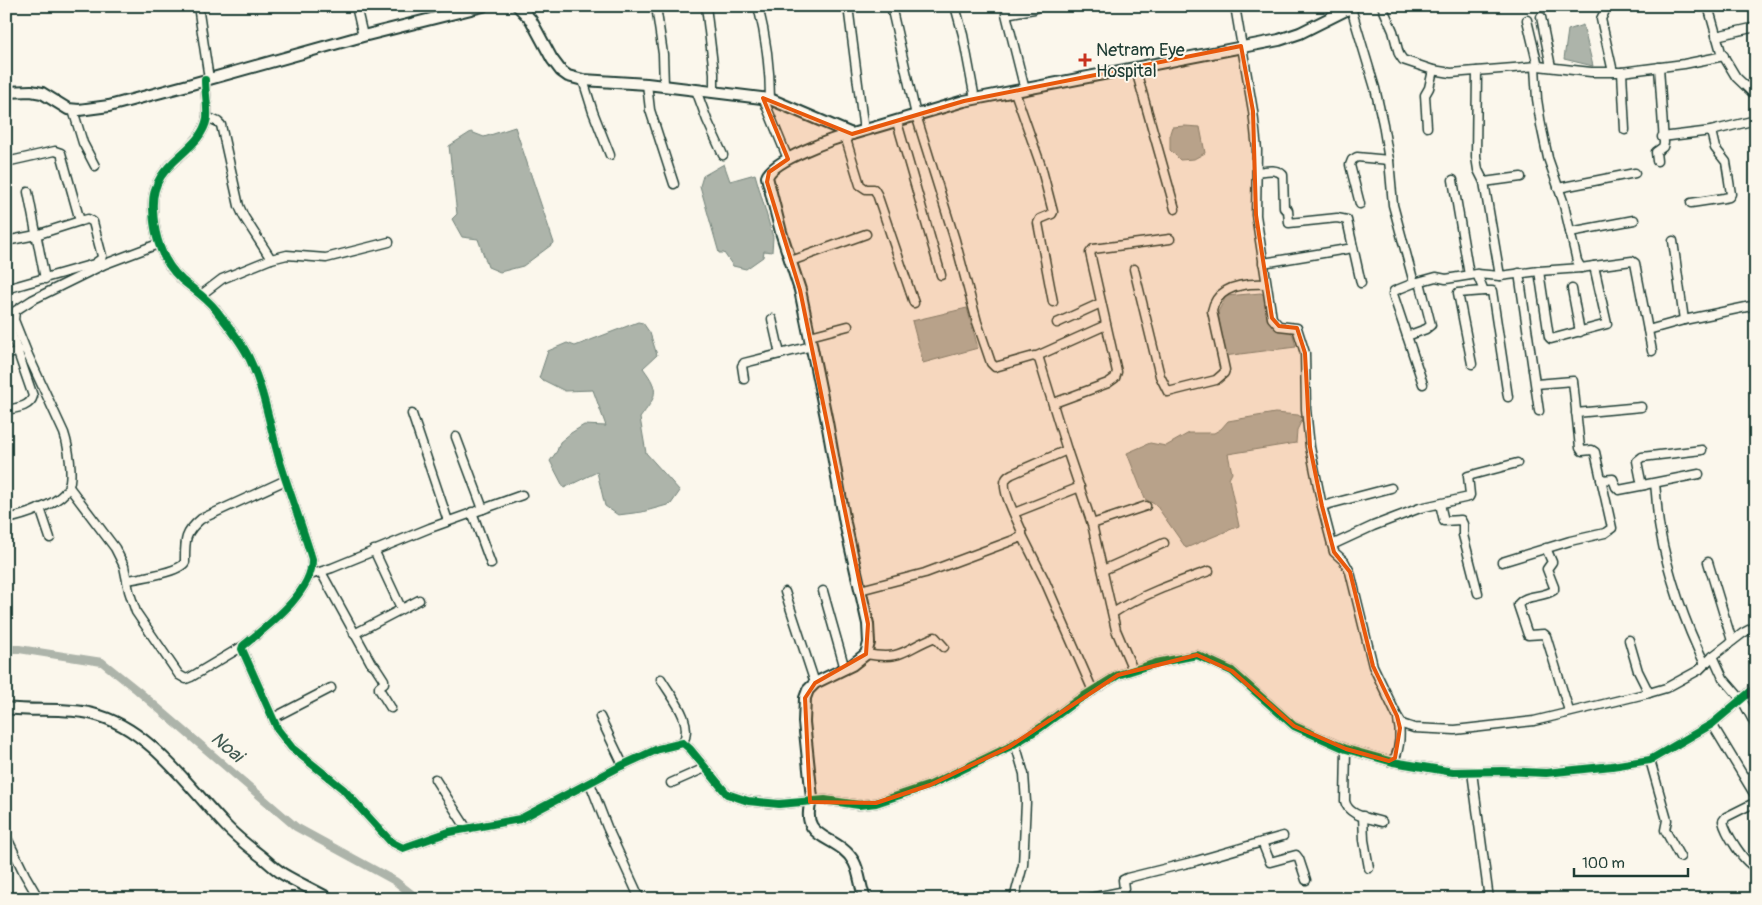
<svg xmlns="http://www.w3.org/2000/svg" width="1762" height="905" font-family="Pangolin,sans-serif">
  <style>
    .water { fill: #adb4aa; stroke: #74847b }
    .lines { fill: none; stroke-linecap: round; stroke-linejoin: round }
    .canal { stroke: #adb4aa; stroke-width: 8 }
    .street-casing { stroke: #1f3d34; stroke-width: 11 }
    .secondary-casing { stroke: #1f3d34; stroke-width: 14 }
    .street { stroke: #fbf7ec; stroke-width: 8 }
    .secondary { stroke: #fbf7ec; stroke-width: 10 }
    .cycleway-casing { stroke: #fbf7ec; stroke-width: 11 }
    .cycleway { stroke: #00873e; stroke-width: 8 }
    .marked { fill: #e8590c; fill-opacity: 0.2; stroke: #e8590c; stroke-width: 4; stroke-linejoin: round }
    .poi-dot { fill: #c8321e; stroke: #fbf7ec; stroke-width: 2 }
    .labels { text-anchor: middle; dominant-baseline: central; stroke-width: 4; stroke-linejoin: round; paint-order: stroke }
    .poi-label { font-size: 18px; fill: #1f3d34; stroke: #fbf7ec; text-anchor: start }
    .water-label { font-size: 19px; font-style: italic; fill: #425b52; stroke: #fbf7ec }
  </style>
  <rect width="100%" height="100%" fill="#fbf7ec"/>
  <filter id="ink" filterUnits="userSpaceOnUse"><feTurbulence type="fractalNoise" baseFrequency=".02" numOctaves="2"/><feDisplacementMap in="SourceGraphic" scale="10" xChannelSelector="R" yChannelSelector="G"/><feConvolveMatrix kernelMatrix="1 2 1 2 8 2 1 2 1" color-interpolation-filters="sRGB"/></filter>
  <g filter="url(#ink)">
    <g class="water">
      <path d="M1583,25L1593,66L1564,59L1568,30Z"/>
      <path d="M1185,126L1200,127L1205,153L1194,159L1180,160L1170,150V133L1172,127Z"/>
      <path d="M515,127L554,243L523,266L500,272L488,267L478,239L462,237L452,219L457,214L449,146L471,132L484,137Z"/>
      <path d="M724,164L730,181L755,174L773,237L772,252L764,251L763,257L746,269L733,266L724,253H719L700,186L703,176Z"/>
      <path d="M1261,293L1271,300L1277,324L1287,327L1293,335L1296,347L1224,356L1218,312L1226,296Z"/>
      <path d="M967,308L978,348L923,363L912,321Z"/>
      <path d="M638,322L643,323L650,333L657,355L643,368C661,392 656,396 640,418L646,453L680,491L671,504L642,512L618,515L605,506L597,472L564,488L550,461L557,451L560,442L571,433L584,425L606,426L593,390L565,391L539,378L548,351L567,343L575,346Z"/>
      <path d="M1275,413L1298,415L1303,418L1297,430L1296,443L1228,454L1232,473L1229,479L1239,526L1186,548L1156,505L1145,499L1127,453L1150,443L1166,446L1189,433H1214L1221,429L1228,421Z"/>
    </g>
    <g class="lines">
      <path class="canal" d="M6,649H19L102,662L137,690L296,827L395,881L418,899"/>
      <defs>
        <g id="street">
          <path d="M198,6L209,79"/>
          <path d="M356,6L363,36"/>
          <path d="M656,6L663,54L664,86"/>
          <path d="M706,6L714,73V92"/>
          <path d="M758,6C766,37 770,68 770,99"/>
          <path d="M848,6L864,131"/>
          <path d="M955,6L963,35L975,99"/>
          <path d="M1235,6L1253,111L1257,150L1256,215L1272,318L1279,326L1297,328L1305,353L1306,409L1310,447L1322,506L1334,552L1344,561L1350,572L1373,666L1397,716L1402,724L1414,728L1455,730L1534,721L1649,693L1666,688L1699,670L1713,656L1743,633L1756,626"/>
          <path d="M1382,6L1393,31L1399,54L1403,60L1433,70L1451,73L1538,66L1591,72H1622L1684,64L1724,56"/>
          <path d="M1602,6L1604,13L1601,19L1613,72"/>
          <path d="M1708,6L1721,52L1736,77L1756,96"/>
          <path d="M1351,8L1375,88L1383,124L1389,160L1393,205L1414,283"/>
          <path d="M1541,17L1551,67"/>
          <path d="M1527,20L1538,66"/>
          <path d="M1716,36L1756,27"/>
          <path d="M1135,67L1175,209"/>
          <path d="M1535,67L1537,99L1541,125L1548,158L1563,201L1577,261L1581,268L1594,266L1607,324L1551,339L1549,337L1539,271"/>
          <path d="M1477,71L1476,157L1478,170L1484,182L1500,276L1539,271L1581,268"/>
          <path d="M1622,72L1625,130"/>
          <path d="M205,80C205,92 208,106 207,118C200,155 150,160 153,209C154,236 162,262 182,280C194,290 207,298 216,310C228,326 242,342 250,360C265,392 270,428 280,462C290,494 302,526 312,559C313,593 267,626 243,646L242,649L278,730L292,748L343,789L391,842L403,848L449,832L520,819L621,766L658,749L683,743L690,749L727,794L748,801L779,804L825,800L859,805L876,803L930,785L1009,747L1040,728L1076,701L1118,675L1156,663L1197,655L1232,671L1294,726L1346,749L1393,762L1453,772L1502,771L1546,773L1612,766L1650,760L1712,724L1756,687"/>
          <path d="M583,80L593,112L610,155"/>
          <path d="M647,84L650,110L674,184"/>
          <path d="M696,90L707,120L723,155"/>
          <path d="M1025,90L1006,14L1034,9L1033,6"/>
          <path d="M1015,92L1041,166L1053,212L1052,214L1040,219L1038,223L1053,302"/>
          <path d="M763,98L788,159"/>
          <path d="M73,110L83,143L95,166"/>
          <path d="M207,117L218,122L221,125L239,206L244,217L271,259"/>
          <path d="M897,122L941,275"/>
          <path d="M1427,127L1425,95L1429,88L1433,70"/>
          <path d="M845,136L860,185L866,189H874L877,194L914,303"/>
          <path d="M1662,137L1711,131L1756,120"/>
          <path d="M1657,161L1656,152L1663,147L1664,143L1659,67"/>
          <path d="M6,162L55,151L61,153L80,221L88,219L93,222L102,256L101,259L94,264L6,289"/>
          <path d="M1257,172C1266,171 1276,168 1283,175L1284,208L1288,210L1289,223L1337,218L1347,220L1361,283"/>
          <path d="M1453,180L1469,275"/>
          <path d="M1484,182L1521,177"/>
          <path d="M1558,188L1635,173"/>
          <path d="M28,192L45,279"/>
          <path d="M1691,203L1724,198L1729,197L1731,194L1726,162L1715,148L1711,131"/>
          <path d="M1360,204L1350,165L1352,160L1357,157L1389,160"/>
          <path d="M1570,232L1634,220"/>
          <path d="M6,241L36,235L80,221"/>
          <path d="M1673,241L1684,320"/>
          <path d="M791,261L866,234"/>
          <path d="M1263,263L1353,248"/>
          <path d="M1594,266L1632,261L1635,263L1652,351"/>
          <path d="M1134,269L1160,376L1168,392L1216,380L1224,373L1225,370L1212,311C1217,286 1245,283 1266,284"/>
          <path d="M1519,273L1539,411"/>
          <path d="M1477,274L1484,291H1492L1508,397"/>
          <path d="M1572,289L1580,332"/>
          <path d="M201,295L222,279L271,259L287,255L326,258L389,242"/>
          <path d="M6,318L33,396C30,407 17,408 6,410"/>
          <path d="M772,319L780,354"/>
          <path d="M1057,323L1101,303"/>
          <path d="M1648,330L1684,320L1756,305"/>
          <path d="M810,336L848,326"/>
          <path d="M1407,336L1426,329L1431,325L1420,282"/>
          <path d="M6,355L19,351"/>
          <path d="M1037,356L1106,325"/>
          <path d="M1472,364L1458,293L1484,291"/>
          <path d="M744,379L742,366L744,363L812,346"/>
          <path d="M1423,384L1393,294L1394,291L1414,283L1436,277L1446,279L1477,274L1500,276"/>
          <path d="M1054,403L1108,383L1115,378L1117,372L1090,253L1093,249L1170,239"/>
          <path d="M1576,413L1641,407"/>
          <path d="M412,414L448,521"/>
          <path d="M456,437L483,509"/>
          <path d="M1067,450L1092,524L1116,630L1133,670"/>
          <path d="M1699,474L1643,485L1641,481L1637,461L1642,457L1702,450"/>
          <path d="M1601,480L1613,479L1616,487L1619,490L1645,485"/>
          <path d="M1655,484C1657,499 1657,515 1660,530C1668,574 1685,624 1705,664"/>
          <path d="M69,487L115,548L124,566L129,591L136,612L179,675L186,679L191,677L243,646"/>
          <path d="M1440,504L1444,521L1461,520L1463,524V535L1478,593"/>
          <path d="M1322,506L1391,488"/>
          <path d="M40,508L50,538"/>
          <path d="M472,512L491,564"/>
          <path d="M1014,513L1080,487"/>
          <path d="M6,519C23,516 60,504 68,488C74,476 68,445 64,433L28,355L14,320L15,311L32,300L105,264L158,244"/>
          <path d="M1092,524L1146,506"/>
          <path d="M1022,535L1044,579L1093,691"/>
          <path d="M1332,545L1373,526L1420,508L1469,497L1470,495L1468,476L1517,463"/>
          <path d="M1546,548L1552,562L1547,569L1554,587V590C1544,598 1524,594 1518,605L1528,635L1544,634L1546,636L1569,711"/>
          <path d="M374,550L401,608"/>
          <path d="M1502,562L1570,541L1605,533L1612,528L1595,452L1592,450L1582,451L1580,448L1573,381L1536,384"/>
          <path d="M1708,562L1732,641"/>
          <path d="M1103,570L1164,543"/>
          <path d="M321,572L371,663L375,666L384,680V683L379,687V689L391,708"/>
          <path d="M310,575L332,568L430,528L522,495"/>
          <path d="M128,580C140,578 180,572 185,562C185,541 184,533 201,519L286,480"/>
          <path d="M860,590L925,573L1019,538L1022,535V532C1018,521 1000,489 1006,479C1007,477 1010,475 1012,474L1067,450L1039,359L1034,356L995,367L991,363L977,322L955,240L916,115L891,6"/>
          <path d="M823,591L845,669"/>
          <path d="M785,592L815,683"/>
          <path d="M1113,613C1143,594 1175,583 1209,571"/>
          <path d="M354,634L419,600"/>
          <path d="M1629,640L1638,671L1649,693"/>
          <path d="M866,654C903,661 904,649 935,637L944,647"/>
          <path d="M1713,656L1723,678L1742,700L1756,726"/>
          <path d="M661,679C672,698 694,721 683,743"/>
          <path d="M600,717L623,765"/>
          <path d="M273,718L331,688"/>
          <path d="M1712,724L1756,797"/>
          <path d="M1346,749L1345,801C1348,816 1369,818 1382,822"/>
          <path d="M1650,760L1667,820L1665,830L1680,857"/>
          <path d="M1389,761L1395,758C1400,747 1401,732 1398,720"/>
          <path d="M1472,772L1489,899"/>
          <path d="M435,779L467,829"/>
          <path d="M1746,779L1756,773"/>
          <path d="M590,783L607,827L640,899"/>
          <path d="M671,783L705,768"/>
          <path d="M1756,802L1726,817L1723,821C1725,832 1745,865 1756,867"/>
          <path d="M1363,816L1364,840L1369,868"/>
          <path d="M6,836L25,875L39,899"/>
          <path d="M1262,842L1270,862L1296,855L1299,859L1306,880"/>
          <path d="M1014,899L1023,865L1026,802L1024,774L1015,743"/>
          <path d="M1085,899L1120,892L1124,889L1123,880L1127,878L1196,861L1283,836"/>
        </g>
        <g id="secondary">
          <path d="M518,6L531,20L552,59L561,71L568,76L583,80L647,84L770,99L852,134L964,101L1279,40L1300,33L1354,6"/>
          <path d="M6,92L31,91L42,93L68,109L79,110L109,106L188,85L363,36L483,6"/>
          <path d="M852,134C834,138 773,160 767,177L781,232L800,290L827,422L845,523L868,624L869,643L866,654L852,665L815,683L808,690L805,698L804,722L812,798C797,842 838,833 854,862C860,873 860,887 865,899"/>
          <path d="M6,708C35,712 65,707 93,714C148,727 188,786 225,825C236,837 249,847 262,857C269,863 275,869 283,874C298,883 314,890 330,899"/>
        </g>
      </defs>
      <use href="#street" class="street-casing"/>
      <use href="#secondary" class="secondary-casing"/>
      <use href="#street" class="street"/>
      <use href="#secondary" class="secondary"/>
      <defs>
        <path id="cycleway" d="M205,80C205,92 208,106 207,118C200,155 150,160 153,209C154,236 162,262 182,280C194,290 207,298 216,310C228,326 242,342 250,360C265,392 270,428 280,462C290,494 302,526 312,559C313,593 267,626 243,646L242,649L278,730L292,748L343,789L391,842L403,848L449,832L520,819L621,766L658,749L683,743L690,749L727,794L748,801L779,804L825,800L859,805L876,803L930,785L1009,747L1040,728L1076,701L1118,675L1156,663L1197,655L1232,671L1294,726L1346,749L1393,762L1453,772L1502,771L1546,773L1612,766L1650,760L1712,724L1756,687"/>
      </defs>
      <use href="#cycleway" class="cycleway-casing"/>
      <use href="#cycleway" class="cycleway"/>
    </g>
  </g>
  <path class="marked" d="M1241,46L1253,111L1256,215L1272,318L1279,326L1297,328L1305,353L1310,447L1322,506L1334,552L1350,572L1373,666L1397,716L1400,728L1395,758L1389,761L1346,749L1294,726L1232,671L1197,655L1118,675L1009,747L930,785L876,803L810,802L805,698L815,683L866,654L868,624L800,290L767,182L769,172L788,159L763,98L852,134L964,101Z"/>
  <path class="poi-dot" d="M1082.5 52.5h5v5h5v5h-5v5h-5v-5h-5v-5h5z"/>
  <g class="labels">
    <g class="poi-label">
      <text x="1096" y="50">Netram Eye<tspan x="1096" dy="21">Hospital</tspan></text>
    </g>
    <g class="water-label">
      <text transform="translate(227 747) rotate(40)">Noai</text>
    </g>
  </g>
  <rect width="1762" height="905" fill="none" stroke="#fbf7ec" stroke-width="25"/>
  <rect x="12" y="12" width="1737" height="880" fill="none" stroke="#1f3d34" stroke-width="2" filter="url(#ink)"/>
  <path d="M1574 868v8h114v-8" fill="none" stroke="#1f3d34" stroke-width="2.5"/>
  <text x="1582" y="868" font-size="15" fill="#1f3d34" stroke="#fbf7ec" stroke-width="4" paint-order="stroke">100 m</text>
</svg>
